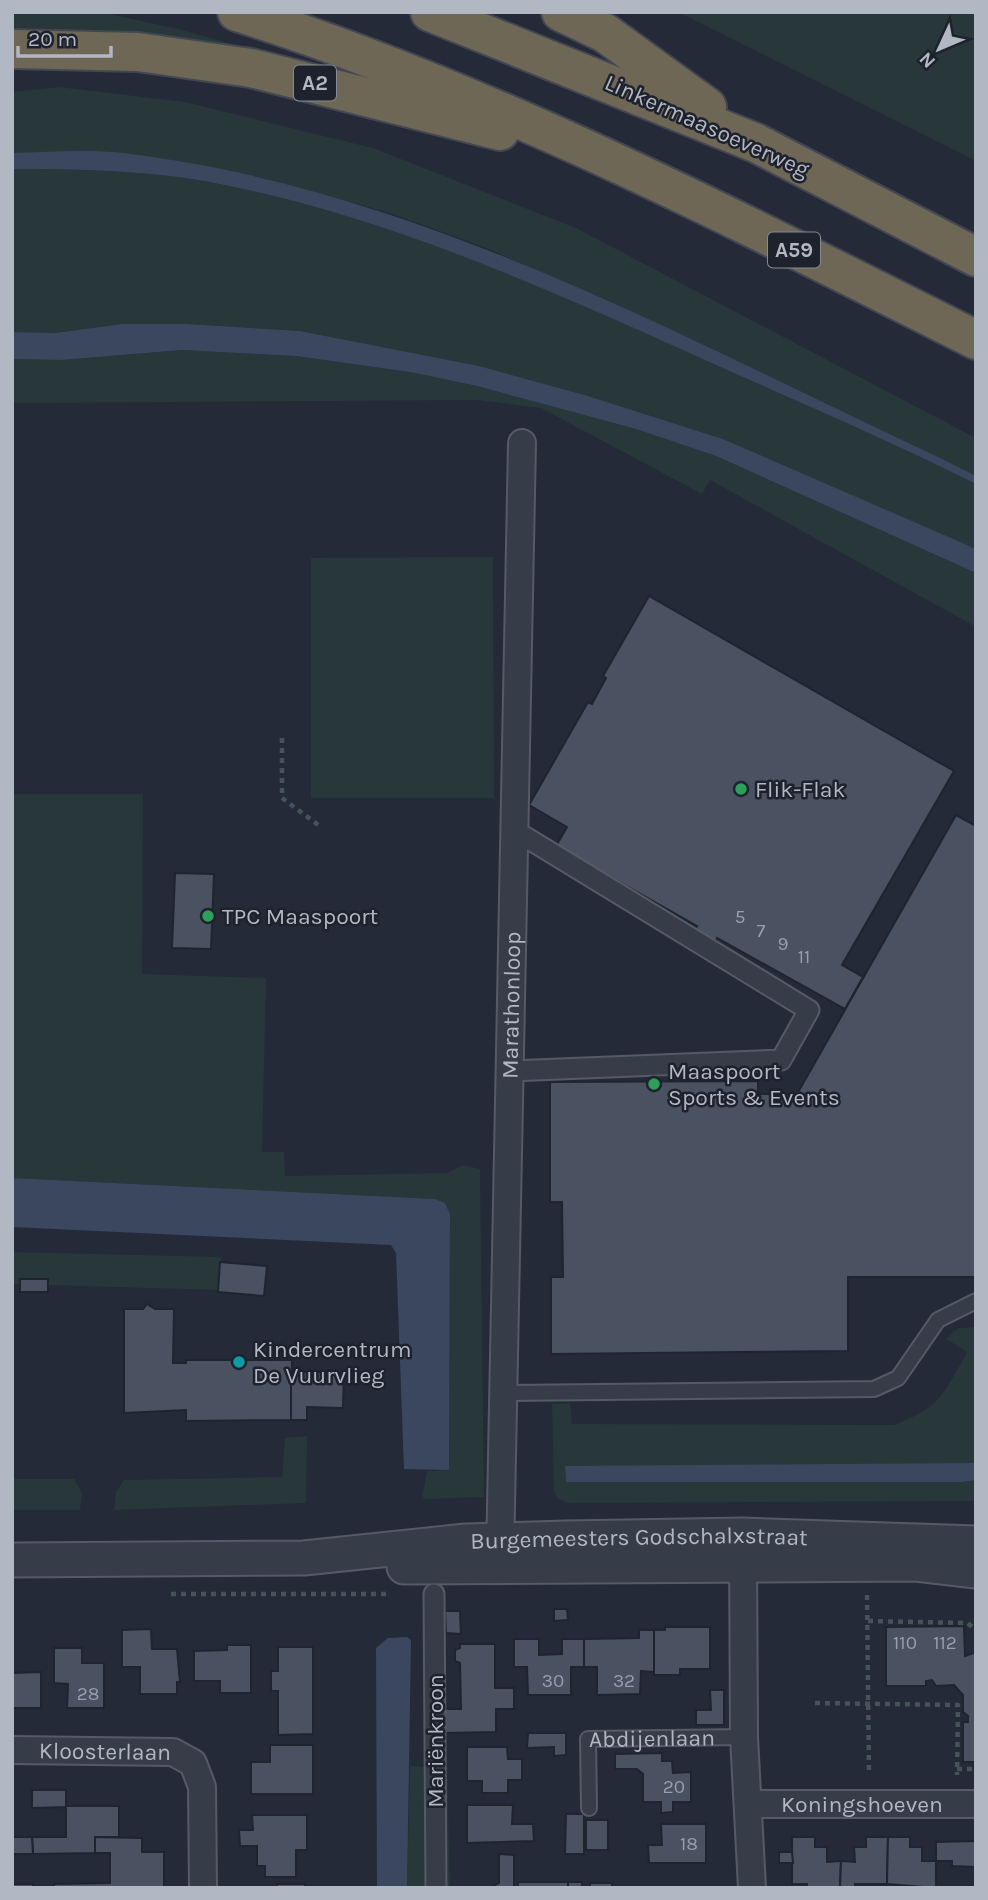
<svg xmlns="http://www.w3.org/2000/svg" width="988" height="1900" font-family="Karla,sans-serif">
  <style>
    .green { fill: #27373a }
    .water { fill: #3b475f }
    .building { fill: #4a5161; stroke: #1f242f; stroke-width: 2 }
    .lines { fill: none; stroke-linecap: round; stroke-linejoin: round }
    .service-casing { stroke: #555a66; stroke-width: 18 }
    .pedestrian-casing { stroke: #555a66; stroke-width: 23 }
    .minor-casing { stroke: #555a66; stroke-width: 30 }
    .tertiary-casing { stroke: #555a66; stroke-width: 37 }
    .motorway-casing { stroke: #424753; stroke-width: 42 }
    .path { stroke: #455458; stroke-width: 4.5; stroke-dasharray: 5 5; stroke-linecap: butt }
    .service { stroke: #373d48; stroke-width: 14 }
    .pedestrian { stroke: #373d48; stroke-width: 19 }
    .minor { stroke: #373d48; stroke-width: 26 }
    .tertiary { stroke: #373d48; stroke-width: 33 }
    .motorway { stroke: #6e6755; stroke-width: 38 }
    .leisure-dot { fill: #2e9e5b; stroke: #1d222d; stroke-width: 2.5 }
    .culture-dot { fill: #0f9aa8; stroke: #1d222d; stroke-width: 2.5 }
    .labels { text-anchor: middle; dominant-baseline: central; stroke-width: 5; stroke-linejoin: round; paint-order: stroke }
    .number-label { font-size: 19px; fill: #989eab }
    .shield { fill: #1d222d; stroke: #858a97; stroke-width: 2 }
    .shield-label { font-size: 21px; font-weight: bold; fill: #b2b7c4 }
    .street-label { font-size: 23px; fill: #b2b7c4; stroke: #1d222d }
    .poi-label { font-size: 23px; fill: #b2b7c4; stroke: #1d222d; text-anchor: start }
  </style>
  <rect width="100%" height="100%" fill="#242a38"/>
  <g class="green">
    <path d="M12,12H100L183,30L280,58L12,38Z"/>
    <path d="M678,12H976V161Z"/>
    <path d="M59,87L185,102L373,148L576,228L976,438V476L590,294L484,247L387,212L262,178L194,164L120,153H12V92Z"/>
    <path d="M12,169C72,169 133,170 192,179C369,209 534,283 696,356C789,398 884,438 976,484V550L723,439L588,396L479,366L300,331L187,324H122L55,333L12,332Z"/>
    <path d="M182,350L296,356L410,372L477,386L636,429L716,456L976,573V627L710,480L702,494L541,408L478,400L12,403V359L61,360Z"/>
    <path d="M493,557L494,798H311V558Z"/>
    <path d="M12,794H143L142,974L266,978L262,1152H284L285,1176L447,1173L463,1165L480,1169L484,1497L422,1499L427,1471L449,1470L450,1214L445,1203L435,1199L12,1178Z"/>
    <path d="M12,1252L221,1257L219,1290L12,1284Z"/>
    <path d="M976,1327V1463L565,1467L566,1482L976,1480V1501L569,1503L558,1499L554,1492L552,1404H570L572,1424L894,1425C941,1407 943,1395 967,1352L946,1339L958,1328Z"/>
    <path d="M307,1436L306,1503L114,1510L116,1492L124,1480L282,1477L285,1438Z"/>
    <path d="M12,1479H74L82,1493L80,1510H12Z"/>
    <path d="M410,1766L447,1768L450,1888H407Z"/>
  </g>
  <g class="water">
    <path d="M12,153C48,152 87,149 123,153C416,188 677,335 940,458L976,476V484C884,438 789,398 696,356C534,283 369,209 192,179C133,170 72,169 12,169Z"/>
    <path d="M122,324H187L300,331L479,366L588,396L723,439L967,545L976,550V573L716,456L636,429L477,386L410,372L296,356L182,350L61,360L12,359V332L55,333Z"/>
    <path d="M12,1178L435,1199L445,1203L450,1214L449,1470L404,1469L396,1253L391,1245L12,1227Z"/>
    <path d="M976,1463V1480L962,1482H566L565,1466Z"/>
    <path d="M407,1637L411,1640L407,1888H377L376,1648L388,1638Z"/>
  </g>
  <g class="building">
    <path d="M649,596L954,771L842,965L863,977L845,1009L717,938L715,943L694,931L697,926L556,846L567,827L529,805L588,702L592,704L606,678L603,676Z"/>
    <path d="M956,815L976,826V1277H848V1351L551,1354V1277H563L562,1202H550V1082L758,1081V1094H797Z"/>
    <path d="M175,873L214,874L211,949L172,948Z"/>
    <path d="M220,1262L267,1266L264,1296L218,1292Z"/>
    <rect x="20" y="1279" width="28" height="13"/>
    <path d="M147,1304L155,1309H174L173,1363H186V1360H292L291,1420L186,1421V1410L124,1413V1309H143Z"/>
    <path d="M291,1372H344L343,1408L307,1407V1420H291Z"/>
    <path d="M554,1609H567L568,1620L554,1621Z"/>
    <path d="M445,1611H460L461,1634L446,1633Z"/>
    <path d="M964,1626L965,1656L976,1652V1762H963V1722H968V1716L963,1712V1695L954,1685L936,1686L932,1680L926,1681V1686H886V1627Z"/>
    <path d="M665,1627H710V1669H680V1675H654V1630H665Z"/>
    <path d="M151,1629L152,1649H177L180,1682H177V1694H140V1667H122V1630Z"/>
    <path d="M639,1630H654V1672L641,1671L640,1694L597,1695V1667H584V1639L639,1638Z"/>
    <path d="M514,1639H539V1655L562,1654V1639H584V1667H571V1695H528L527,1667H514Z"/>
    <path d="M460,1644H495V1688H514V1709H496V1732L444,1733V1709H461L460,1663L455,1661V1650L460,1648Z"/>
    <path d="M227,1645H251V1693H220V1681H194V1651L227,1650Z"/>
    <path d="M278,1647H313V1734L278,1735V1691H271V1671H278Z"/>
    <path d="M54,1648H82V1663H104V1708H67L68,1684L54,1683Z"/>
    <path d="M41,1672V1708H12V1673Z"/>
    <path d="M710,1690H724V1725H696V1710H711Z"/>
    <path d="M528,1733H566V1755L554,1756V1747L527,1748Z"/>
    <path d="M270,1745H313V1794H251V1762H270Z"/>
    <path d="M467,1747H507L508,1759H522V1780H508V1793H482V1781H467Z"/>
    <path d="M662,1753V1761H672L673,1773L691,1772V1802H673V1812L661,1813V1802H643V1774L637,1769H615V1754Z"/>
    <path d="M32,1790H66V1806H119V1837H95V1853L33,1854L32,1837H66V1807L32,1808Z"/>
    <path d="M467,1805H513L512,1824H533L534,1841L467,1843Z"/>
    <path d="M566,1814H584V1854H565Z"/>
    <path d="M252,1815H307V1850H296V1877H265V1866H257V1846H240L239,1830H253Z"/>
    <rect x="586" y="1820" width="22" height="30"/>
    <path d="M661,1824H706V1863H649L648,1845H662Z"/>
    <path d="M12,1837H32L33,1854H12Z"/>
    <path d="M95,1837L142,1838V1852H164V1888H54V1884L110,1883V1853H95Z"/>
    <path d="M792,1837H815V1847H827V1862L841,1861L840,1888H807V1884H792Z"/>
    <path d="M866,1837H888L887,1884H855V1888H840L841,1861L855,1862L854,1847H866Z"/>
    <path d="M888,1837H910V1847H922V1861H936V1888L887,1884Z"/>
    <path d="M976,1841L975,1867L952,1866V1861H936V1842Z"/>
    <path d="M779,1852H792L793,1863H779Z"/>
    <path d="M499,1854L514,1855V1888H490L499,1883Z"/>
    <rect x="518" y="1882" width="50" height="6"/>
    <rect x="568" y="1882" width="14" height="6"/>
    <rect x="590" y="1883" width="22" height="5"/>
    <rect x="12" y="1884" width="21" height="4"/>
    <rect x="277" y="1884" width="28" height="4"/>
  </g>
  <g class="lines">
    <defs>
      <g id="service">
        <path d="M503,1393L874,1389L898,1378L938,1320L976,1301"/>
        <path id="s1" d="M589,1808L588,1739L744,1737"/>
      </g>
      <g id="pedestrian">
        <path d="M510,1071L781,1060L809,1010L514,830"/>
        <path d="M434,1594L436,1888"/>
      </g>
      <g id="minor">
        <path d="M743,1547L744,1737L752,1888"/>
        <path id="s2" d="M500,1558L522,443"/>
        <path id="s3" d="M12,1750L173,1752L193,1763L202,1787L203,1888"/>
        <path id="s4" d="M748,1804H976"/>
      </g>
      <g id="tertiary">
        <path id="s5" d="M12,1560L304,1558L466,1541L566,1538L743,1535L976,1543"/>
        <path d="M404,1567L916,1564L976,1571"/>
      </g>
      <g id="motorway">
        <path d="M237,12C495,94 735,219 976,340"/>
        <path d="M430,12L756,143L976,257"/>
        <path d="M561,12L605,33L707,107"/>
        <path d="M12,49L138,52L251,68L500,131"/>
      </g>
    </defs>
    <use href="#service" class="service-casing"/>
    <use href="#pedestrian" class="pedestrian-casing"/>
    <use href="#minor" class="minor-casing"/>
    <use href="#tertiary" class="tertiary-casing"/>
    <use href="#motorway" class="motorway-casing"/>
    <g class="path">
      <path d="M282,738V798L321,827"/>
      <path d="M171,1594H386"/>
      <path d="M867,1595L869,1775"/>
      <path d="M868,1621L967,1623L976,1629"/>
      <path d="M815,1703L958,1705L957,1775"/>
      <path d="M957,1769H976"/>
    </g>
    <use href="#service" class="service"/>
    <use href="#pedestrian" class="pedestrian"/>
    <use href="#minor" class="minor"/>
    <use href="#tertiary" class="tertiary"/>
    <use href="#motorway" class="motorway"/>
  </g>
  <g class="leisure-dot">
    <circle cx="741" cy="789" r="7"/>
    <circle cx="208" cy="916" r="7"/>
    <circle cx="654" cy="1084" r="7"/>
  </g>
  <circle class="culture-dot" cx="239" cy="1362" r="7"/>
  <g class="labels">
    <g class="number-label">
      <text x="740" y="917">5</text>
      <text x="761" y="931">7</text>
      <text x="783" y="944">9</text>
      <text x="804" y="957">11</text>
      <text x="905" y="1643">110</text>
      <text x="945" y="1643">112</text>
      <text x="553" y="1681">30</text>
      <text x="624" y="1681">32</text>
      <text x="88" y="1694">28</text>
      <text x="674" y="1787">20</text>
      <text x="689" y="1844">18</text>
    </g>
    <g class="shield">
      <rect x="294" y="65.5" width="42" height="35" rx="5"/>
      <rect x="768" y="232.5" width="52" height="35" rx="5"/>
    </g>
    <g class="shield-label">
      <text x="315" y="83">A2</text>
      <text x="794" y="250">A59</text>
    </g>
    <g class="street-label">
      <text transform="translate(707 126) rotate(24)">Linkermaasoeverweg</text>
      <text stroke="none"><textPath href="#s2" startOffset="553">Marathonloop</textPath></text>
      <text stroke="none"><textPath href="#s5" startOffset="628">Burgemeesters Godschalxstraat</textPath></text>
      <text transform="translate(435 1741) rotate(-90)">Mariënkroon</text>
      <text stroke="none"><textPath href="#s1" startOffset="133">Abdijenlaan</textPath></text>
      <text stroke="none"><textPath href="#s3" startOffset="93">Kloosterlaan</textPath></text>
      <text stroke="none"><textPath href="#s4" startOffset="114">Koningshoeven</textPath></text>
    </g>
    <g class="poi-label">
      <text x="755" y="789">Flik-Flak</text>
      <text x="222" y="916">TPC Maaspoort</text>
      <text x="668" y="1071">Maaspoort<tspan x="668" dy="26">Sports &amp; Events</tspan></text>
      <text x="253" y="1349">Kindercentrum<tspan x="253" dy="26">De Vuurvlieg</tspan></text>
    </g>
  </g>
  <rect width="988" height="1900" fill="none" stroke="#b2b7c4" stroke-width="28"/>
  <g transform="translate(939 49) rotate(226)" stroke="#1d222d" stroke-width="5" paint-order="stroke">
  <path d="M0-5L12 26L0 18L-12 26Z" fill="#b2b7c4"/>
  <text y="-10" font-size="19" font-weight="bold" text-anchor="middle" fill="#b2b7c4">N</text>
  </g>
  <path d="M18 46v10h93v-10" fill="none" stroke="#b2b7c4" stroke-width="3.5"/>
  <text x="28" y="46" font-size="21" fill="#b2b7c4" stroke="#1d222d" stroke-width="5" paint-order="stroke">20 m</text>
</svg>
